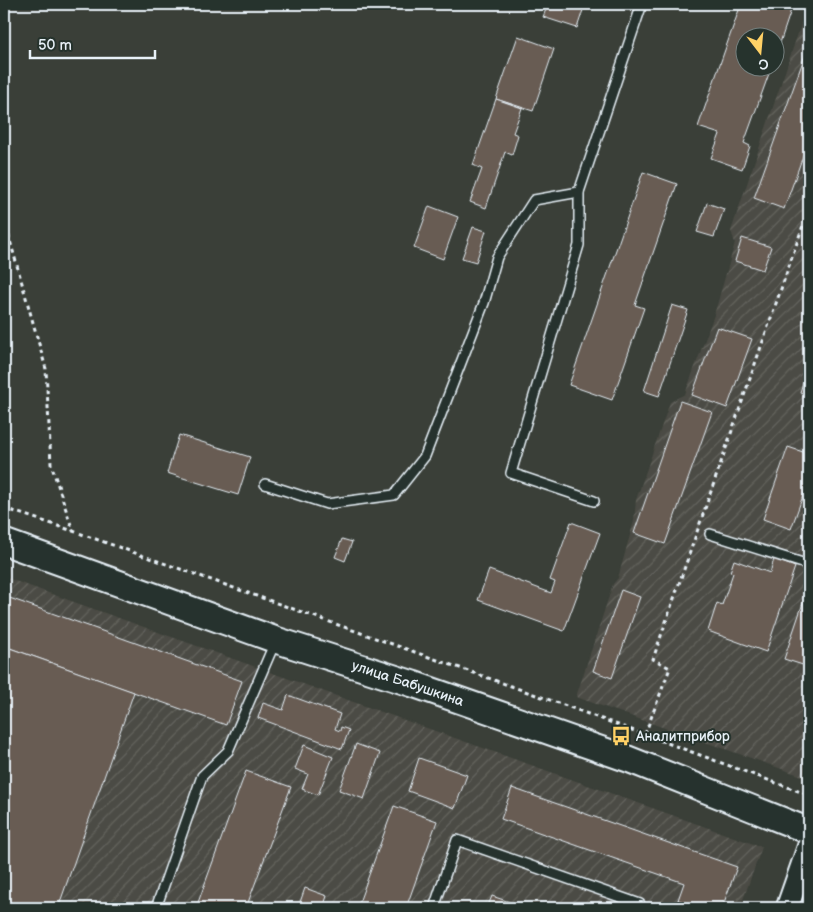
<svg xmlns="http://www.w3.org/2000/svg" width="813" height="912" font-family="'Balsamiq Sans',sans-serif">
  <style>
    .industrial { fill: url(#industrial-furrows) }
    .building { fill: #675c53; stroke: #e8f1f8 }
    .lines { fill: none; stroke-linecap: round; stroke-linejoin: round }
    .service-casing { stroke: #e8f1f8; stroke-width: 12 }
    .tertiary-casing { stroke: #e8f1f8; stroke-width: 25 }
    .secondary-casing { stroke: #e8f1f8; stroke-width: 29 }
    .path { stroke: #e8f1f8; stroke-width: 3; stroke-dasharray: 4 4; stroke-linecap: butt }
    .service { stroke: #26332d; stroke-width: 9 }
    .tertiary { stroke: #26332d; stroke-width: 21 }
    .secondary { stroke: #26332d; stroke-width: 25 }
    .labels { text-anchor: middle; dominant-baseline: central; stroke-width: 4; stroke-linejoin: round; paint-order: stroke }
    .street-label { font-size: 14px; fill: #e8f1f8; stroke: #26332d }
    .poi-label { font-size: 14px; fill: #e8f1f8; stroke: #26332d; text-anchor: start }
  </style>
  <defs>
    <pattern id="industrial-furrows" width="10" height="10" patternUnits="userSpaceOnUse" patternTransform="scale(1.25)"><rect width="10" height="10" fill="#4b4b44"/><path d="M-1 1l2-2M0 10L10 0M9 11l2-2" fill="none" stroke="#656560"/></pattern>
  </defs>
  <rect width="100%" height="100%" fill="#3a3f38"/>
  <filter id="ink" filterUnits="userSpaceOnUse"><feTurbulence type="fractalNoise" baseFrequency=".02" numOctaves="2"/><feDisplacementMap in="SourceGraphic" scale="10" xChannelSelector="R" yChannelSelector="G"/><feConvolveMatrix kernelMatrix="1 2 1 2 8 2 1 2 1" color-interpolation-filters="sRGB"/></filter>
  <g filter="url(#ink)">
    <g class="industrial">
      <path d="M808,4L809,757L802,776L576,697L613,584L618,578L634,521L636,500L670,402L685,394L714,315L735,243L731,231Z"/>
      <path d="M4,577L359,704L762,847L740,908H4Z"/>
    </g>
    <g class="building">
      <path d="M548,4H585L577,28L543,17Z"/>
      <path d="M741,4H793L776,55V38H746V68H771L744,143L750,146L742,169L711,158L720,134L698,127Z"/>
      <path d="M518,36L554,49L533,111L496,99Z"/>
      <path d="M809,44V139L784,209L754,198Z"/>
      <path d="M496,99L522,108L513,133L518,135L512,155L505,152L486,208L470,202L482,169L473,165Z"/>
      <path d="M643,172L677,184L635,305L644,308L612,400L569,385Z"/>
      <path d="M707,203L724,209L714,237L697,232Z"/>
      <path d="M429,206L458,217L443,259L414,248Z"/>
      <path d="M473,227L486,231L476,262L462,258Z"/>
      <path d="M742,238L771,247L763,270L735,261Z"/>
      <path d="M672,305L688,310L659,396L644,391Z"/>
      <path d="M717,327L752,339L727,408L692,395Z"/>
      <path d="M809,365V396L800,392Z"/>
      <path d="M680,401L712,412L665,544L634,533Z"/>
      <path d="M179,435L250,457L238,495L167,473Z"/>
      <path d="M788,447L809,454V479L791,529L763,519Z"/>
      <path d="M571,522L600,533L564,631L478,600L489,570L551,593L555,582L550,580Z"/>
      <path d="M342,539L352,542L345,561L335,557Z"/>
      <path d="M774,559L795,567L766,652L708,631L717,603L722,605L733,573L730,572L734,560L770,573Z"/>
      <path d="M621,590L640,597L612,678L593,671Z"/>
      <path d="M4,596L242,681L226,725L4,646Z"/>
      <path d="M805,597L809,598V667L784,659Z"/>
      <path d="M4,646L134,692L58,908H4Z"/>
      <path d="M288,695L340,714L335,729L340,731L341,727L349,730L342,749L258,718L263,703L283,710Z"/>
      <path d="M356,744L380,753L364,799L339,790Z"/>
      <path d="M304,745L333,757L318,795L302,789L308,774L295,769Z"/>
      <path d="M419,758L467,775L455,808L408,791Z"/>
      <path d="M246,771L291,787L246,908H196Z"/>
      <path d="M512,788L737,867L722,908H701L678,900L684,883L501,819Z"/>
      <path d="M394,806L437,821L406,908H357Z"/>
      <path d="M305,888L327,896L323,908H298Z"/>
      <path d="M492,896L527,908H487Z"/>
      <path d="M678,900L701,908H675Z"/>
    </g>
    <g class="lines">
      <defs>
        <g id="service">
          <path d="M265,484L327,504L394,495L425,456L484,303L497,257L534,200L579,192"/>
          <path d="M594,501L511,473L579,245V192L642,4"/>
          <path d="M710,534L809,565"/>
          <path d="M156,908L202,776L228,751L275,642"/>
          <path d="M434,908L457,840L640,904"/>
        </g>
        <path id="tertiary" d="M787,908L809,845"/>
        <g id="secondary">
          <path id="s1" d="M4,542L276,640L413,684L628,759L809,831"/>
        </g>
      </defs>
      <use href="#service" class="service-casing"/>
      <use href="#tertiary" class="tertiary-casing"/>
      <use href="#secondary" class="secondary-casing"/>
      <g class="path">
        <path d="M4,219L46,369L51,464L73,531"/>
        <path d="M4,508L73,531L539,696L809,795"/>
        <path d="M645,734L670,668L653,659L809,208"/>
      </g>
      <use href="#service" class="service"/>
      <use href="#tertiary" class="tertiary"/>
      <use href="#secondary" class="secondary"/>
    </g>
  </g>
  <defs>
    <symbol id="bus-bare" viewBox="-9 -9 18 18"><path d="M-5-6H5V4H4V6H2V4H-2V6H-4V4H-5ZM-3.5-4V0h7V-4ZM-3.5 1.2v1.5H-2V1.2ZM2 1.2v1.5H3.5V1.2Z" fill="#ffd166" stroke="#26332d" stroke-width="2.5" paint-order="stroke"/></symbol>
  </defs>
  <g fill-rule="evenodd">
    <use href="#bus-bare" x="607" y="722" width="28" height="28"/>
  </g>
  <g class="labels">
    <g class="street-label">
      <text stroke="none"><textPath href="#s1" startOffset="428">улица Бабушкина</textPath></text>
    </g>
    <g class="poi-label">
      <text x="636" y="736">Аналитприбор</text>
    </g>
  </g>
  <rect width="813" height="912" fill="none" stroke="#26332d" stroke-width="20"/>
  <rect x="10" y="10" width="793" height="892" fill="none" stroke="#e8f1f8" stroke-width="2" filter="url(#ink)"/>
  <g transform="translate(760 52) rotate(164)"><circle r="24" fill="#26332d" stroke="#747f7e"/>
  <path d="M0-4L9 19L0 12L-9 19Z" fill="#ffd166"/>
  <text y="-8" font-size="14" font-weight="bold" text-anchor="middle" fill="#e8f1f8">С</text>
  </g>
  <path d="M30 50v8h125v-8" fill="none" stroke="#e8f1f8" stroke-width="2.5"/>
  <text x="38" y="50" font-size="15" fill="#e8f1f8" stroke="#26332d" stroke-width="4" paint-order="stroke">50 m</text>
</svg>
